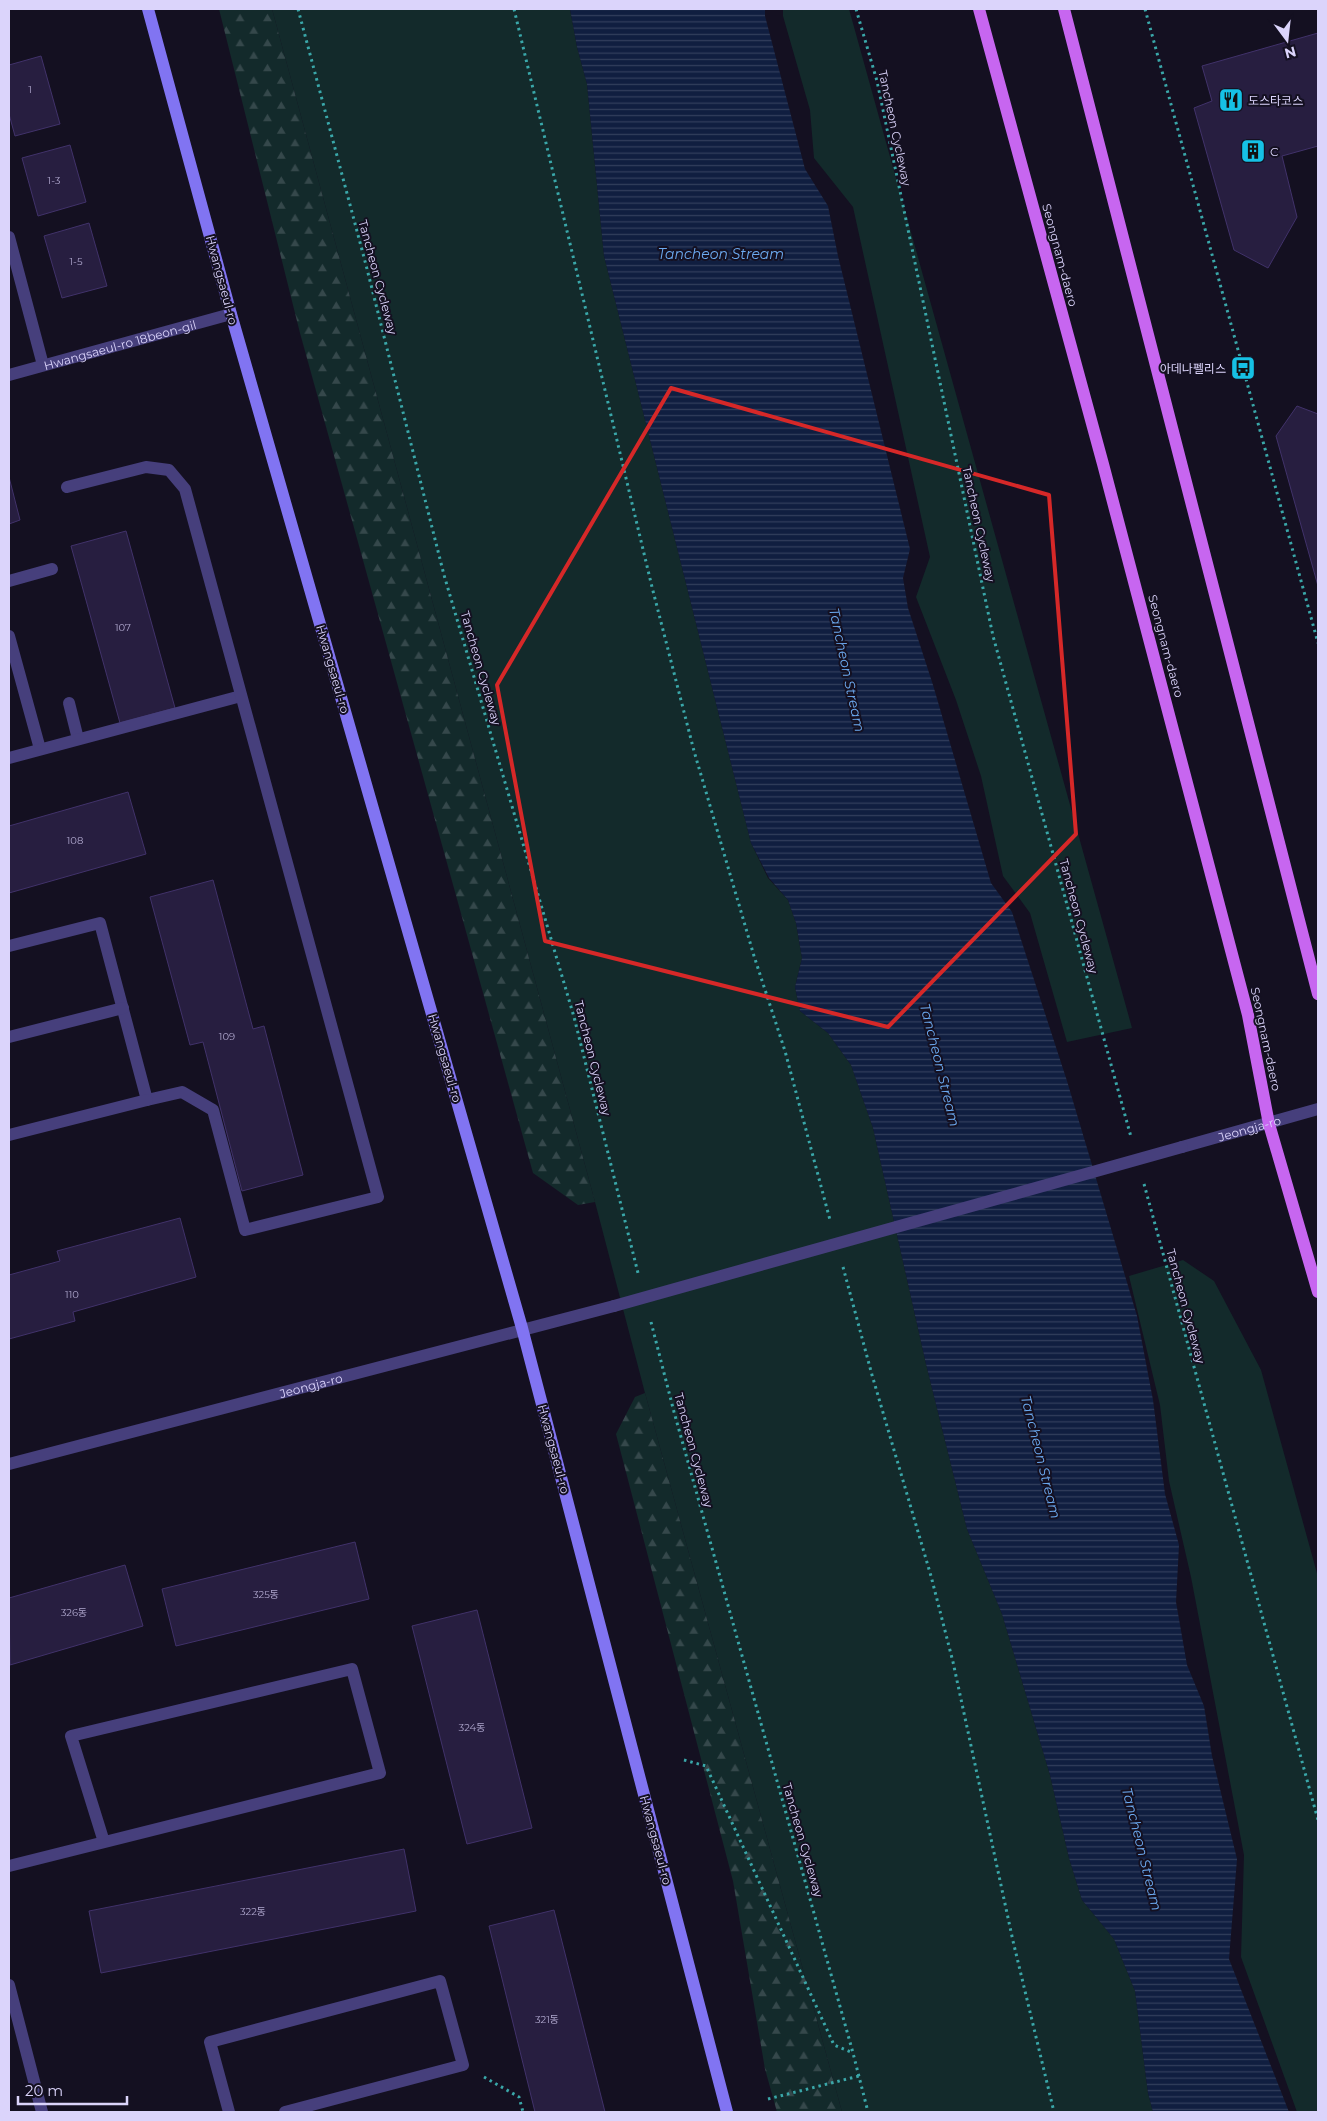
<svg xmlns="http://www.w3.org/2000/svg" width="1327" height="2121" font-family="Montserrat,'Noto Sans KR',sans-serif">
  <style>
    .grass { fill: #132a2b }
    .forest { fill: url(#forest-firs) }
    .water { fill: url(#water-rules) }
    .building { fill: #271e40; stroke: #41326a }
    .lines { fill: none; stroke-linecap: round; stroke-linejoin: round }
    .path { stroke: #3aa7a9; stroke-width: 3; stroke-dasharray: 2.5 4; stroke-linecap: butt }
    .service { stroke: #463f7c; stroke-width: 12 }
    .minor { stroke: #463f7c; stroke-width: 12 }
    .tertiary { stroke: #463f7c; stroke-width: 12 }
    .secondary { stroke: #8174f2; stroke-width: 12 }
    .primary { stroke: #c766f0; stroke-width: 12 }
    .tertiary-bridge { stroke: #463f7c; stroke-width: 12 }
    .marked { fill: none; stroke: #d62828; stroke-width: 4; stroke-linejoin: round }
    .labels { text-anchor: middle; dominant-baseline: central; stroke-width: 4; stroke-linejoin: round; paint-order: stroke }
    .number-label { font-size: 10px; fill: #aea6cc }
    .poi-label { font-size: 12px; fill: #dbd4fb; stroke: #141021; text-anchor: start }
    .street-label { font-size: 12px; fill: #dbd4fb; stroke: #141021 }
    .water-label { font-size: 14px; font-style: italic; fill: #6caaf1; stroke: #141021 }
  </style>
  <defs>
    <pattern id="forest-firs" width="22" height="20" patternUnits="userSpaceOnUse" patternTransform="scale(1.25)"><rect width="22" height="20" fill="#132a2b"/><path d="M5 1l3.5 6h-7zM16 11l3.5 6h-7z" fill="#35484b"/></pattern>
    <pattern id="water-rules" width="6" height="5" patternUnits="userSpaceOnUse" patternTransform="scale(1.25)"><rect width="6" height="5" fill="#101e40"/><path d="M0 2.5h6" fill="none" stroke="#323e5c"/></pattern>
  </defs>
  <rect width="100%" height="100%" fill="#141021"/>
  <g class="grass">
    <path d="M272,9H570L577,47L587,84L604,256L751,843L768,878L788,900L796,923L802,958L795,987L800,1011L828,1033L851,1065L873,1128L926,1364L967,1529L1002,1614L1050,1775L1069,1858L1082,1900L1114,1939L1135,1991L1148,2093L1153,2112H842L645,1393L595,1202Z"/>
    <path d="M783,9H849L1132,1028L1067,1042L1030,913L1003,876L981,776L956,700L916,597L930,557L853,207L814,158L810,110L783,16Z"/>
    <path d="M1183,1260L1214,1281L1261,1370L1318,1577V2112H1297L1241,1957L1244,1855L1191,1577L1169,1481L1160,1405L1129,1276Z"/>
  </g>
  <g class="forest">
    <path d="M219,9H272L595,1202L578,1205L533,1173L300,333Z"/>
    <path d="M645,1393L842,2112H777L765,2069L733,1881L616,1434L635,1397Z"/>
  </g>
  <path class="water" d="M570,9H765V16L805,169L828,206L838,256L910,549L903,578L908,608L933,685L991,883L1012,912L1067,1081L1137,1316L1153,1400L1165,1494L1179,1545L1176,1602L1187,1665L1204,1706L1212,1756L1237,1859L1229,1959L1289,2112H1153L1148,2093L1135,1991L1114,1939L1082,1900L1069,1858L1050,1775L1002,1614L967,1529L926,1364L873,1128L851,1065L828,1033L800,1011L795,987L802,958L796,923L788,900L769,878L751,843L604,256L587,84L577,47Z"/>
  <g class="building">
    <path d="M1318,33V146L1282,156L1297,217L1268,268L1234,250L1194,108L1212,101L1202,66Z"/>
    <path d="M41,56L60,124L15,136L9,114V65Z"/>
    <path d="M70,145L86,202L38,216L22,158Z"/>
    <path d="M89,223L107,286L62,298L44,236Z"/>
    <path d="M1297,406L1318,414V586L1276,436Z"/>
    <path d="M9,477L20,520L9,524Z"/>
    <path d="M126,531L175,708L120,723L71,546Z"/>
    <path d="M128,792L146,854L9,893V826Z"/>
    <path d="M213,880L253,1029L264,1026L303,1175L242,1191L203,1042L190,1045L150,897Z"/>
    <path d="M180,1218L196,1277L73,1312L75,1321L9,1339V1275L60,1261L57,1251Z"/>
    <path d="M355,1542L369,1599L176,1646L162,1589Z"/>
    <path d="M125,1565L143,1626L10,1665L9,1598Z"/>
    <path d="M477,1610L532,1828L467,1844L412,1626Z"/>
    <path d="M404,1849L416,1911L101,1973L89,1911Z"/>
    <path d="M554,1910L605,2112H535L489,1926Z"/>
  </g>
  <g class="lines">
    <g class="path">
      <path d="M298,9L366,265L444,575L574,1017L638,1273"/>
      <path d="M514,9L652,587L694,751L754,956L785,1051L830,1220"/>
      <path d="M856,9L877,81L993,636L1131,1137"/>
      <path d="M1145,9L1318,643"/>
      <path d="M1144,1184L1318,1820"/>
      <path d="M843,1267L872,1375L931,1576L953,1662L1013,1941L1054,2112"/>
      <path d="M651,1322L674,1412L853,2053L868,2112"/>
      <path d="M684,1760L706,1766L834,2045L853,2053"/>
      <path d="M484,2077L519,2097L523,2112"/>
      <path d="M768,2099L859,2076"/>
    </g>
    <g class="service">
      <path d="M9,581L52,569"/>
      <path d="M9,636L40,749"/>
      <path d="M69,703L78,739"/>
      <path d="M9,758L241,696"/>
      <path d="M9,946L100,923L147,1100L182,1092L213,1110L245,1230L378,1197L185,489L169,470L146,467L67,487"/>
      <path d="M9,1037L123,1008"/>
      <path d="M9,1135L147,1100"/>
      <path d="M9,1866L380,1773L352,1669L71,1736L104,1842"/>
      <path d="M9,1985L42,2112"/>
      <path d="M229,2112L210,2042L440,1981L463,2065L285,2112"/>
    </g>
    <g class="minor">
      <path d="M9,237L43,365"/>
      <path id="s1" d="M9,375L231,314"/>
    </g>
    <g class="tertiary">
      <path id="s2" d="M1182,1147L1318,1109"/>
      <path id="s3" d="M9,1464L614,1306"/>
    </g>
    <path class="secondary" d="M148,9L231,314L522,1328L727,2112"/>
    <g class="primary">
      <path d="M979,9L1103,464L1248,1015L1269,1124L1318,1292"/>
      <path d="M1064,9L1318,994"/>
    </g>
    <path class="tertiary-bridge" d="M614,1306L1182,1147"/>
  </g>
  <path class="marked" d="M671,388L1049,495L1076,834L888,1027L545,941L497,685Z"/>
  <defs>
    <symbol id="restaurant-square" viewBox="-11 -11 22 22"><rect x="-9" y="-9" width="18" height="18" rx="4" fill="#16c1e5" stroke="#141021"/><path d="M-5-6h1v4h1v-4h1v4h1v-4h1v5L-1.5 .5V6h-2V.5L-5-1ZM5-6V6H3V1.5H1.5Q1.5-4 5-6Z" fill="#111"/></symbol>
    <symbol id="building-square" viewBox="-11 -11 22 22"><rect x="-9" y="-9" width="18" height="18" rx="4" fill="#16c1e5" stroke="#141021"/><path d="M-4-6H4V6H1V3H-1V6H-4ZM-2.5-4.3h1.7v1.8h-1.7ZM.8-4.3h1.7v1.8H.8ZM-2.5-1h1.7V.8h-1.7ZM.8-1h1.7V.8H.8Z" fill="#111"/></symbol>
    <symbol id="bus-square" viewBox="-11 -11 22 22"><rect x="-9" y="-9" width="18" height="18" rx="4" fill="#16c1e5" stroke="#141021"/><path d="M-5-6H5V4H4V6H2V4H-2V6H-4V4H-5ZM-3.5-4V0h7V-4ZM-3.5 1.2v1.5H-2V1.2ZM2 1.2v1.5H3.5V1.2Z" fill="#111"/></symbol>
  </defs>
  <g fill-rule="evenodd">
    <use href="#restaurant-square" x="1217" y="86" width="28" height="28"/>
    <use href="#building-square" x="1239" y="137" width="28" height="28"/>
    <use href="#bus-square" x="1229" y="354" width="28" height="28"/>
  </g>
  <g class="labels">
    <g class="number-label">
      <text x="30" y="89">1</text>
      <text x="54" y="180">1-3</text>
      <text x="76" y="261">1-5</text>
      <text x="123" y="627">107</text>
      <text x="75" y="840">108</text>
      <text x="227" y="1036">109</text>
      <text x="72" y="1294">110</text>
      <text x="266" y="1594">325동</text>
      <text x="74" y="1612">326동</text>
      <text x="472" y="1727">324동</text>
      <text x="253" y="1911">322동</text>
      <text x="547" y="2019">321동</text>
    </g>
    <g class="poi-label">
      <text x="1248" y="100">도스타코스</text>
      <text x="1270" y="151">C</text>
      <text x="1226" y="368" text-anchor="end">아데나펠리스</text>
    </g>
    <g class="street-label">
      <text transform="translate(895 128) rotate(78)">Tancheon Cycleway</text>
      <text transform="translate(1060 255) rotate(75)">Seongnam-daero</text>
      <text transform="translate(378 277) rotate(75)">Tancheon Cycleway</text>
      <text transform="translate(222 280) rotate(75)">Hwangsaeul-ro</text>
      <text stroke="none"><textPath href="#s1" startOffset="115">Hwangsaeul-ro 18beon-gil</textPath></text>
      <text transform="translate(979 524) rotate(78)">Tancheon Cycleway</text>
      <text transform="translate(1166 646) rotate(75)">Seongnam-daero</text>
      <text transform="translate(481 668) rotate(74)">Tancheon Cycleway</text>
      <text transform="translate(333 669) rotate(74)">Hwangsaeul-ro</text>
      <text transform="translate(1079 916) rotate(75)">Tancheon Cycleway</text>
      <text transform="translate(1266 1039) rotate(78)">Seongnam-daero</text>
      <text transform="translate(445 1058) rotate(74)">Hwangsaeul-ro</text>
      <text transform="translate(593 1058) rotate(76)">Tancheon Cycleway</text>
      <text stroke="none"><textPath href="#s2" startOffset="70">Jeongja-ro</textPath></text>
      <text transform="translate(1186 1306) rotate(75)">Tancheon Cycleway</text>
      <text stroke="none"><textPath href="#s3" startOffset="312">Jeongja-ro</textPath></text>
      <text transform="translate(554 1449) rotate(75)">Hwangsaeul-ro</text>
      <text transform="translate(694 1450) rotate(75)">Tancheon Cycleway</text>
      <text transform="translate(656 1840) rotate(75)">Hwangsaeul-ro</text>
      <text transform="translate(803 1840) rotate(74)">Tancheon Cycleway</text>
    </g>
    <g class="water-label">
      <text x="721" y="254">Tancheon Stream</text>
      <text transform="translate(847 670) rotate(78)">Tancheon Stream</text>
      <text transform="translate(940 1065) rotate(76)">Tancheon Stream</text>
      <text transform="translate(1041 1457) rotate(76)">Tancheon Stream</text>
      <text transform="translate(1142 1849) rotate(76)">Tancheon Stream</text>
    </g>
  </g>
  <rect width="1327" height="2121" fill="none" stroke="#dbd4fb" stroke-width="20"/>
  <g transform="translate(1287 40) rotate(165)" stroke="#141021" stroke-width="4" paint-order="stroke">
  <path d="M0-4L9 19L0 12L-9 19Z" fill="#dbd4fb"/>
  <text y="-8" font-size="14" font-weight="bold" text-anchor="middle" fill="#dbd4fb">N</text>
  </g>
  <path d="M18 2096v8h109v-8" fill="none" stroke="#dbd4fb" stroke-width="2.5"/>
  <text x="25" y="2096" font-size="15" fill="#dbd4fb" stroke="#141021" stroke-width="4" paint-order="stroke">20 m</text>
</svg>
